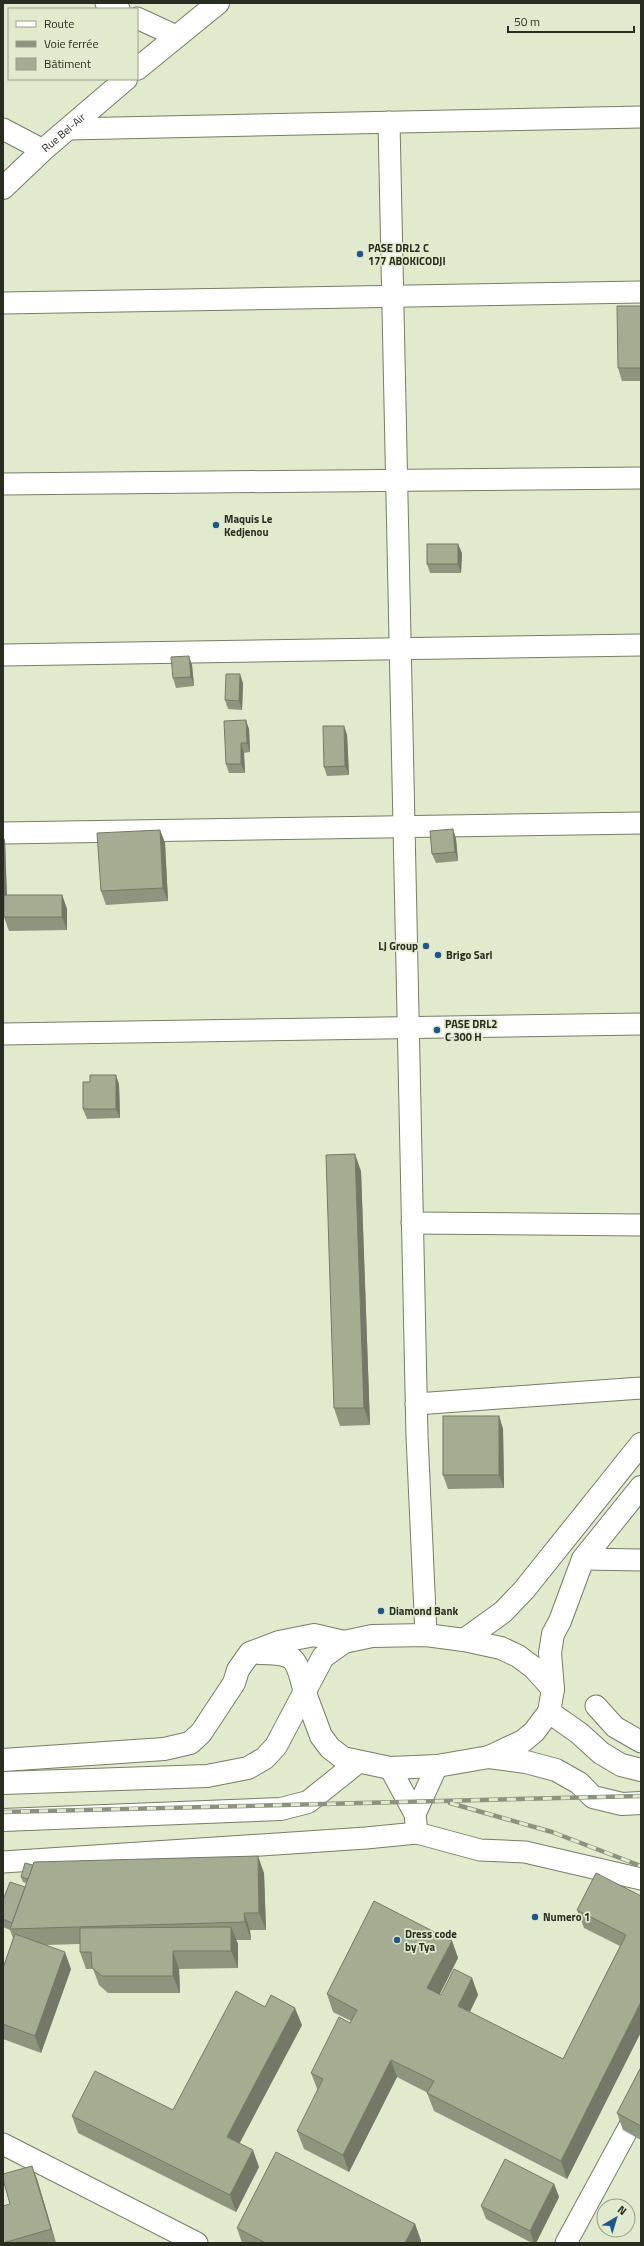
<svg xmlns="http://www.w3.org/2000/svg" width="644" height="2246" font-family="'Titillium Web',sans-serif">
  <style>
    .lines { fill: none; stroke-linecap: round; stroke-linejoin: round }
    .minor-casing { stroke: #767e64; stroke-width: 23 }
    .major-casing { stroke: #767e64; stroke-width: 24 }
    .highway-casing { stroke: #767e64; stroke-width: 24 }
    .minor { stroke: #fff; stroke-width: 21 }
    .major { stroke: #fff; stroke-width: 22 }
    .highway { stroke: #fff; stroke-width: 22 }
    .rail-casing { stroke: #8c927d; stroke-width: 4.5 }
    .rail { stroke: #e1eacd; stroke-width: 3; stroke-dasharray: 9; stroke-linecap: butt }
    .wall { fill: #8d957e }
    .shaded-wall { fill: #737966 }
    .building { fill: #a4ad92; stroke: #737966 }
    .poi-dot { fill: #1e578f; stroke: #e1eacd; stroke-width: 1.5 }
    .labels { text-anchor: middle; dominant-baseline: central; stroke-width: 3.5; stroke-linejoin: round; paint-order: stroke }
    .street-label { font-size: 11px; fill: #292c21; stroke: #e1eacd }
    .poi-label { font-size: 11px; font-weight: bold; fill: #292c21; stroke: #e1eacd; text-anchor: start }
  </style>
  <rect width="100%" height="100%" fill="#e1eacd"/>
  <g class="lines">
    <defs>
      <g id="minor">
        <path d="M106,3L119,9"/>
        <path d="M137,18L176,36"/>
        <path d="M389,122L417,1436L426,1635"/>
        <path d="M3,129L43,150"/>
        <path d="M68,129L641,117"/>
        <path d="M3,303L641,292"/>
        <path d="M3,484L641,478"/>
        <path d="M3,655L641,645"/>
        <path d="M3,833L641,823"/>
        <path d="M3,1034L641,1024"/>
        <path d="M412,1223L641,1225"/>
        <path d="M416,1404L641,1388"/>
        <path d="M583,1559L641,1560"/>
        <path d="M596,1706L615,1727L641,1742"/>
        <path d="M390,1768L415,1814L417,1833"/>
        <path d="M415,1814L437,1766"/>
        <path d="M3,1862L366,1838L417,1833L480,1850L525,1852L641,1879"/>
        <path d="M3,2144L197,2243"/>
        <path d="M566,2243L641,2105"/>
      </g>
      <g id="major">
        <path d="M137,69L218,3"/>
        <path id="s1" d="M3,188L43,150L126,79"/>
        <path d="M464,1640L503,1612L524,1590L641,1444"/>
        <path d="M259,1653C297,1653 296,1658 305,1693"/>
        <path d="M553,1689L550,1653L553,1634L560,1621L583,1559L641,1487"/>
        <path d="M3,1760L164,1749L190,1743L201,1733L234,1683L238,1670L250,1653L279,1642L314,1635L344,1642"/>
      </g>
      <g id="highway">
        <path d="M305,1693L321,1736L330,1748L343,1758L390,1768L437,1766L489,1757L526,1762L556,1770L579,1783L593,1797L622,1804L641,1803"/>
        <path d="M489,1757L523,1741L534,1732L549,1712"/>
        <path d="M3,1783L207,1776L248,1768L265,1758L276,1746L323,1657L344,1642L372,1636L426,1635L464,1640L501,1648L518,1656L534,1668L553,1689L549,1712L579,1733L601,1753L621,1765L641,1770"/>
        <path d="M3,1820L281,1809L308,1802L358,1762"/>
      </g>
    </defs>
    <use href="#minor" class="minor-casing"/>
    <use href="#major" class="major-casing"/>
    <use href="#highway" class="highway-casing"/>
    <use href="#minor" class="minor"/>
    <use href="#major" class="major"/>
    <use href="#highway" class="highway"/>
    <defs>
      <g id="rail">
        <path d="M450,1803L552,1832L641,1866"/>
        <path d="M3,1812L641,1796"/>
      </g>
    </defs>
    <use href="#rail" class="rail-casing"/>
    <use href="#rail" class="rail"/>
  </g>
  <g class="wall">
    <path d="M641,306V381H622L618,368Z"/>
    <path d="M462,553L461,573H430L427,564Z"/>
    <path d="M192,665L194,686L176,688L173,678Z"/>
    <path d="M243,683L242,710L228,709L225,700Z"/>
    <path d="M344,726L347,735L349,775L327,776L324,767Z"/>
    <path d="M249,729L250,752L244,753L245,773H229L226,764Z"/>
    <path d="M453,829L456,839L458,861L436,863L432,854Z"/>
    <path d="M160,830L165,843L168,901L106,905L101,891Z"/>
    <path d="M3,835L5,841L7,895H62L67,909V930L9,931L4,917V904H3Z"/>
    <path d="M119,1084L120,1118L87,1119L83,1109Z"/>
    <path d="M361,1171L370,1425L340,1426L334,1408Z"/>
    <path d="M499,1416L503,1429L504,1488L448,1489L443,1475Z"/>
    <path d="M33,1865L264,1873L266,1930H250L251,1940H236L238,1944V1968L179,1969L180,1993H108L99,1985L93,1969H86L80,1952V1944L46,1945L71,1969L41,2053L3,2039V1968L13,1938L10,1930L3,1927V1900L25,1887L26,1883L23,1882L21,1877Z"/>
    <path d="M641,1896V2032L567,2179L434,2111L427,2093H428L397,2077L349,2172L304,2149L297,2131L318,2091L311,2073L351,2021L333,2012L327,1994L452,1941L458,1958L439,1995H441L472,1978L478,1995L470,2012L563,2059L620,1946L584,1928L577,1910Z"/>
    <path d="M265,2007L302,2025L239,2143L259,2167L236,2212L78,2133L72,2116L173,2110Z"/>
    <path d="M641,2067V2140L623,2130L617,2113Z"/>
    <path d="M37,2179L56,2243H3L10,2204Z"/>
    <path d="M554,2184L559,2197L536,2243H532L486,2219L481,2206Z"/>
    <path d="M415,2224L421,2241L420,2243H242L237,2228Z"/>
  </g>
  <g class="shaded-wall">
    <path d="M458,544L462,553L461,573L458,564Z"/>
    <path d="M189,656L192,665L194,686L191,677Z"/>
    <path d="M240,674L243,683L242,710L239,701Z"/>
    <path d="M246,720L249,729L250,752L247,743Z"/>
    <path d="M344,726L347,735L349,775L345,766Z"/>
    <path d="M241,743L244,753L245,773L241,764Z"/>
    <path d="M453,829L456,839L458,861L455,852Z"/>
    <path d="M160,830L165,843L168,901L163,888Z"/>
    <path d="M3,835L5,841L7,904L3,894Z"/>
    <path d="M62,895L67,909V930L62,917Z"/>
    <path d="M116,1075L119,1084L120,1118L116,1109Z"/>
    <path d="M355,1154L361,1171L370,1425L364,1408Z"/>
    <path d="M499,1416L503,1429L504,1488L499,1475Z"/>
    <path d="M258,1856L264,1873L266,1930L259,1913Z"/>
    <path d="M244,1913L250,1930L251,1940L245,1922Z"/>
    <path d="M231,1927L238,1944V1968L231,1951Z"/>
    <path d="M452,1941L458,1958L434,2006L427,1988Z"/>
    <path d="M173,1951L179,1969L180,1993L173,1976Z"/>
    <path d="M65,1952L71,1969L41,2053L35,2036Z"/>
    <path d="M472,1978L478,1995L464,2023L458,2006Z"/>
    <path d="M641,2002V2032L567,2179L561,2161Z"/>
    <path d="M295,2008L302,2025L234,2154L227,2137Z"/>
    <path d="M391,2060L397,2077L349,2172L343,2155Z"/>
    <path d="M253,2150L259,2167L236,2212L230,2195Z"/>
    <path d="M32,2166L37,2179L56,2243L51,2229Z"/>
    <path d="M554,2184L559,2197L536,2243H534L530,2231Z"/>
    <path d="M415,2224L421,2241L420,2243H405Z"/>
  </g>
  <g class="building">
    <path d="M617,306H641V368H618Z"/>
    <rect x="427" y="544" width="31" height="20"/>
    <path d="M189,656L191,677L173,678L171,657Z"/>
    <path d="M226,674H240L239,701L225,700Z"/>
    <path d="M246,720L247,743H241V764H226L224,721Z"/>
    <path d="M323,726H344L345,766L324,767Z"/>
    <path d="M453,829L455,852L432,854L430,831Z"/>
    <path d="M160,830L163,888L101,891L97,833Z"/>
    <rect x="4" y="895" width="58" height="22"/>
    <path d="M90,1075H116V1109H83V1082H90Z"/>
    <path d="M355,1154L364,1408H334L326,1155Z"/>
    <rect x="443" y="1416" width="56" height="59"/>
    <path d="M258,1856L259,1913H244L245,1922L10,1929L34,1862Z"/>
    <path d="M25,1863L33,1865L28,1879L21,1877Z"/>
    <path d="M596,1873L641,1896V2002L561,2161L427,2093L434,2081L391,2060L343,2155L297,2131L323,2079L311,2073L339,2017L350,2023L357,2010L327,1994L374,1901L452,1941L427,1988L441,1995L454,1969L472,1978L458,2006L563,2059L626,1935L577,1910Z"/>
    <path d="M10,1882L25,1887L12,1923L3,1919V1900Z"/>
    <path d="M231,1927V1951H173V1976H102L92,1968L91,1952H80V1928Z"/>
    <path d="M15,1934L65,1952L35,2036L3,2024V1968Z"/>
    <path d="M236,1991L265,2007L271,1995L295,2008L227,2137L253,2150L230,2195L72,2116L95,2071L173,2110Z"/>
    <path d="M641,2067V2126L617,2113Z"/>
    <path d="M276,2152L415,2224L405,2243H266L237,2228Z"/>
    <path d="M505,2159L554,2184L530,2231L481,2206Z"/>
    <path d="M32,2166L51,2229L3,2243V2206L10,2204L3,2179V2174Z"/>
  </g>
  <g class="poi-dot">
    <circle cx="360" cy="254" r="4"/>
    <circle cx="216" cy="525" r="4"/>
    <circle cx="426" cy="946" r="4"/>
    <circle cx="438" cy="955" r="4"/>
    <circle cx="437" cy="1030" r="4"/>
    <circle cx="381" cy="1611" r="4"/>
    <circle cx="535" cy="1917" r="4"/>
    <circle cx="397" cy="1940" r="4"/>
  </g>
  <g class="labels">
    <g class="street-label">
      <text stroke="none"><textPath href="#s1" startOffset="82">Rue Bel-Air</textPath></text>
    </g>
    <g class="poi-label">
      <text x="368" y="248">PASE DRL2 C<tspan x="368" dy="13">177 ABOKICODJI</tspan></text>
      <text x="224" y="519">Maquis Le<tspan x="224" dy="13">Kedjenou</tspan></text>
      <text x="418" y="946" text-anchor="end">LJ Group</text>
      <text x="446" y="955">Brigo Sarl</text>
      <text x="445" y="1024">PASE DRL2<tspan x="445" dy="13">C 300 H</tspan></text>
      <text x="389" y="1611">Diamond Bank</text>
      <text x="543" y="1917">Numero 1</text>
      <text x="405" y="1934">Dress code<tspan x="405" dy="13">by Tya</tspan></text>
    </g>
  </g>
  <rect width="644" height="2246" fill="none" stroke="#292c21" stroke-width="8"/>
  <rect x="8" y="8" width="130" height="72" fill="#e1eacd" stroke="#979e88"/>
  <rect x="16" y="21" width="20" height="6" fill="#ffffff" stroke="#979e88"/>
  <text x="44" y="28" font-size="12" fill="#292c21">Route</text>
  <rect x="16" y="41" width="20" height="6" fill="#8c927d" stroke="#979e88"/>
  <text x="44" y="48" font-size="12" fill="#292c21">Voie ferrée</text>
  <rect x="16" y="58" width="20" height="12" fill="#a4ad92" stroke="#979e88"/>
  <text x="44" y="68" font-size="12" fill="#292c21">Bâtiment</text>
  <g transform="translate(616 2218) rotate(38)"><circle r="19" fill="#e1eacd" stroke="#979e88"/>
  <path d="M0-3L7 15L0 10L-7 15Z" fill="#1e578f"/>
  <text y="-6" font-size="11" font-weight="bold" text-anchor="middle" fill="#292c21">N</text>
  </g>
  <path d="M508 26v6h126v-6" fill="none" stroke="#292c21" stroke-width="2"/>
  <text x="514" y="26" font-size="12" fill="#292c21" stroke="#e1eacd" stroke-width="3" paint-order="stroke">50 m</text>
</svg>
